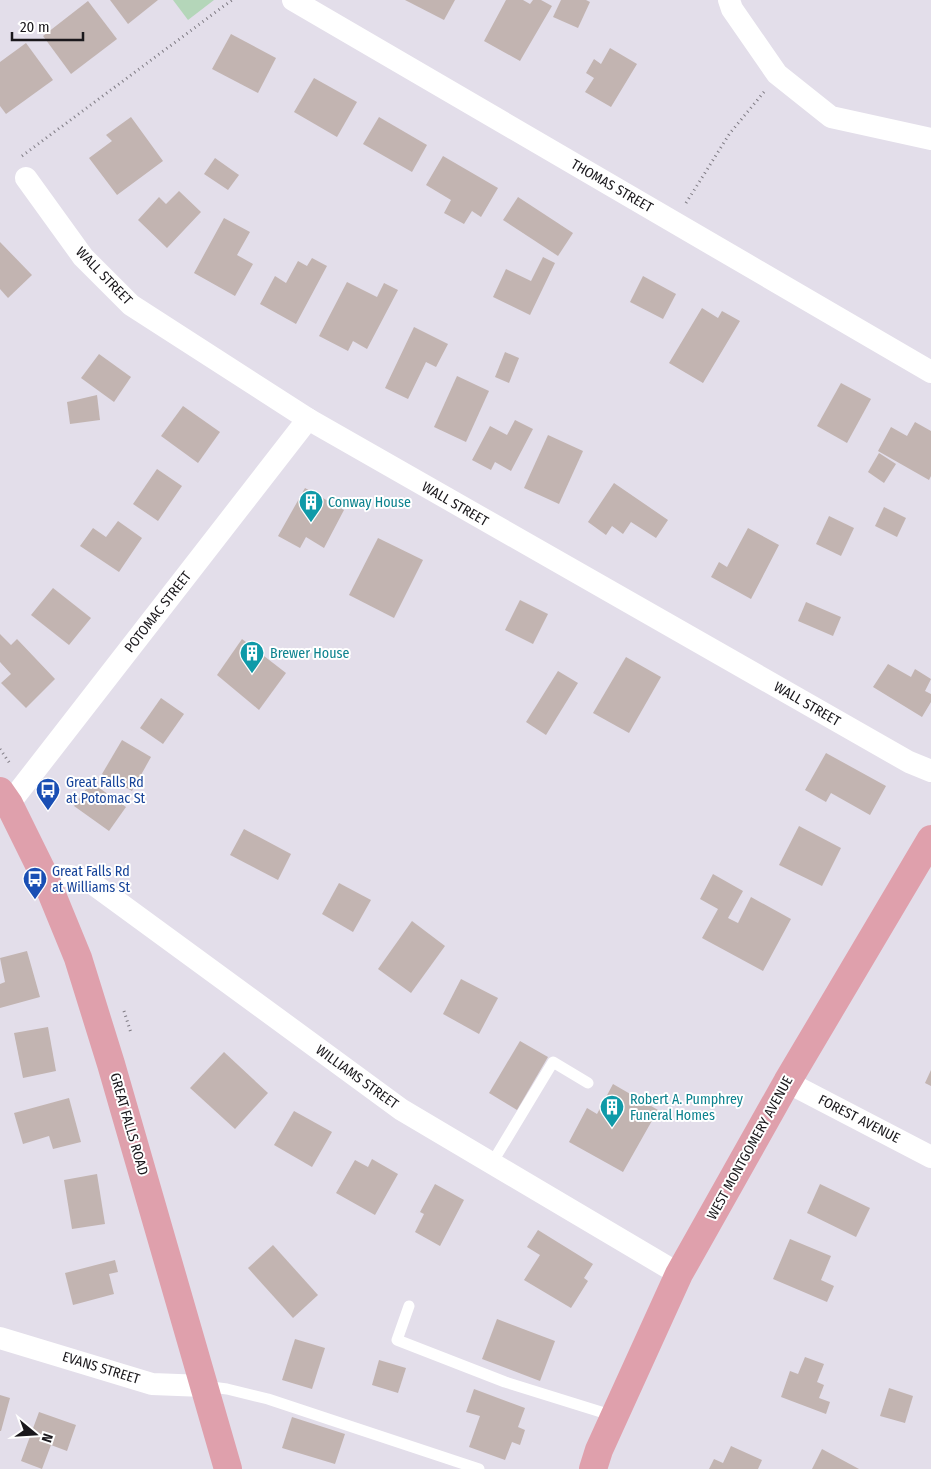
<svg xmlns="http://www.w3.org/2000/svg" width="931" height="1469" font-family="'Fira Sans Condensed',sans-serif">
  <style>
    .green { fill: #b4d6b9 }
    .building { fill: #c2b4b1 }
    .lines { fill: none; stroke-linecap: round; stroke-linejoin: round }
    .path { stroke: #7e7a82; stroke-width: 3; stroke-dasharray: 1 4; stroke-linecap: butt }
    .service { stroke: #fff; stroke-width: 11 }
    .minor { stroke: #fff; stroke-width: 22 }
    .primary { stroke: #dfa0ac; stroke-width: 28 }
    .labels { text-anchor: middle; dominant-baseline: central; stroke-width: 4; stroke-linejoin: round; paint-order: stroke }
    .street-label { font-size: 14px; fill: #1a181c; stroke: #fff }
    .culture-label { font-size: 14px; fill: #0d838f; stroke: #fff; text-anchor: start }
    .transit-label { font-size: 14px; fill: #164399; stroke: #fff; text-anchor: start }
  </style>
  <rect width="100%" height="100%" fill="#e3deea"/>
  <path class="green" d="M173,0H214L188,20Z"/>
  <g class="building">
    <path d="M110,0H158L128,24Z"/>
    <path d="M405,0H455L444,20Z"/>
    <path d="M506,0H523L530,4L533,0H541L552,6L520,61L484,41Z"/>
    <path d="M561,0H586L590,2L578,28L553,17Z"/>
    <path d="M88,1L117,39L71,74L43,36Z"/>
    <path d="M231,34L276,58L258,93L212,69Z"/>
    <path d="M26,43L53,80L6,114L0,106V62Z"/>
    <path d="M610,48L637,64L611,107L585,92L594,78L586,73L594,59L601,64Z"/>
    <path d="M314,78L357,102L337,137L294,112Z"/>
    <path d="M131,117L163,161L117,195L89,158L112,141L106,135Z"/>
    <path d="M379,117L427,145L412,172L363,144Z"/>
    <path d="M443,156L498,188L481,217L472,211L464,224L444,213L451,200L426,185Z"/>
    <path d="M215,158L239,175L228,190L204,174Z"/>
    <path d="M179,191L201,212L167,248L138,220L159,197L166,204Z"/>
    <path d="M518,197L573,233L558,256L503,220Z"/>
    <path d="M224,218L250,232L237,255L253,264L235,296L194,273Z"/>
    <path d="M0,242L32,275L8,298L0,289Z"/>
    <path d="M543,257L555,263L530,315L493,297L506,269L531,281Z"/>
    <path d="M312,258L327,266L296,324L260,304L275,276L286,283L298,261L307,266Z"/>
    <path d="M643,276L676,294L663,319L630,302Z"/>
    <path d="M347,282L377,297L384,283L398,290L367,349L353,341L348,351L319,336Z"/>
    <path d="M702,308L718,318L722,311L740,321L703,383L669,363Z"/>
    <path d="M414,327L448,344L436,367L426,362L408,399L385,388Z"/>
    <path d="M505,352L519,358L509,383L495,377Z"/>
    <path d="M99,354L131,377L114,402L81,378Z"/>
    <path d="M457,376L489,391L466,442L434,427Z"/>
    <path d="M841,383L871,399L847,443L817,426Z"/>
    <path d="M97,395L100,420L70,424L67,402Z"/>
    <path d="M183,406L220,432L198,463L161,436Z"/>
    <path d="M515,420L533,429L511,471L495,462L491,470L472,460L490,426L507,435Z"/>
    <path d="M915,422L931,431V476L929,480L878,451L891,427L907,436Z"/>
    <path d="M548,435L583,451L559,504L524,488Z"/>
    <path d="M879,453L896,464L884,483L868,472Z"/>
    <path d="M157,469L182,486L158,521L133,504Z"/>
    <path d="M614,483L668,520L656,538L631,522L623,534L612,526L606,535L588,522Z"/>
    <path d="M305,488L344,510L324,548L306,537L300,548L278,536Z"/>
    <path d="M884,507L906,518L897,537L875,526Z"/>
    <path d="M829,516L854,528L841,556L816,544Z"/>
    <path d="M118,521L142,538L119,572L80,546L93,528L106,537Z"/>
    <path d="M748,528L779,545L751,599L711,577L719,562L727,567Z"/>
    <path d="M378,538L423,560L394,618L349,595Z"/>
    <path d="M53,588L91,618L69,645L31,615Z"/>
    <path d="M520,600L548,614L533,644L505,630Z"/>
    <path d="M806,602L841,617L833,636L798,621Z"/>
    <path d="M0,634L11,645L17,639L55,679L26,708L1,683L11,674L0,662Z"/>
    <path d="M242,639L286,673L259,710L217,675Z"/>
    <path d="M626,657L661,677L629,733L593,713Z"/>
    <path d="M888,664L911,677L915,669L931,679L925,691L931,694V702L922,717L873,687Z"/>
    <path d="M558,671L578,683L546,735L526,722Z"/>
    <path d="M161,698L184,714L163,744L140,728Z"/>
    <path d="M122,740L151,757L132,791L102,774Z"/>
    <path d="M826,753L886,786L870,815L831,793L826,802L805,790Z"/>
    <path d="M91,782L126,807L109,831L74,806Z"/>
    <path d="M799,826L841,848L822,886L779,865Z"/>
    <path d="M244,829L291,854L278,880L230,855Z"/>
    <path d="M713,874L743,891L728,918L738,923L751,897L791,919L763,971L702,938L718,909L700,899Z"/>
    <path d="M339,883L371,900L353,932L322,914Z"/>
    <path d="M412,921L445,946L411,993L378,969Z"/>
    <path d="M27,951L40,997L0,1008V984L5,982L0,958Z"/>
    <path d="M461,979L498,998L479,1034L443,1014Z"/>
    <path d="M48,1027L56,1071L23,1078L14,1033Z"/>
    <path d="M520,1041L548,1057L517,1110L489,1093Z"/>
    <path d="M224,1052L268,1093L235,1129L190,1088Z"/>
    <path d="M931,1070V1086L925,1083Z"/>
    <path d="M613,1084L658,1110L623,1172L569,1142L587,1108L597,1114Z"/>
    <path d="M69,1098L81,1142L53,1149L49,1136L23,1144L14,1113Z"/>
    <path d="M294,1111L332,1132L312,1167L274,1145Z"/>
    <path d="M372,1159L398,1174L375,1215L336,1193L355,1160L368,1167Z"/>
    <path d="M97,1174L105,1224L72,1229L64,1180Z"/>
    <path d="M435,1184L464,1200L440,1246L415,1232L424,1214L420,1212Z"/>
    <path d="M820,1184L870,1208L856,1237L807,1213Z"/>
    <path d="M538,1230L593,1264L584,1278L588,1281L571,1308L524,1280L540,1255L527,1247Z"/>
    <path d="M790,1239L831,1256L821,1280L834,1286L827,1302L773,1279Z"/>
    <path d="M273,1245L318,1295L293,1318L248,1268Z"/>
    <path d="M115,1260L118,1272L109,1274L114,1294L73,1305L65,1273Z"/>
    <path d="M497,1319L555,1341L540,1381L482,1359Z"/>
    <path d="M295,1339L325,1348L312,1389L282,1380Z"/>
    <path d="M805,1357L824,1364L817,1382L824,1385L819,1398L830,1402L826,1414L781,1397L790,1371L798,1374Z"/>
    <path d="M379,1360L406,1368L398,1393L372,1385Z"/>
    <path d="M889,1388L913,1396L905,1423L880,1416Z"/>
    <path d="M474,1389L525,1408L518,1427L525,1430L520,1445L512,1442L505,1460L469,1447L480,1416L466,1412Z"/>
    <path d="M0,1395L10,1398L1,1431H0Z"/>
    <path d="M39,1412L76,1425L67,1451L51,1445L42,1469L21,1461Z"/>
    <path d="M292,1417L345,1434L335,1464L282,1448Z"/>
    <path d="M731,1446L762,1460L758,1469H709L714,1459L723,1463Z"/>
    <path d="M822,1449L859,1469H812Z"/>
  </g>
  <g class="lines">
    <g class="path">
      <path d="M22,156L232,0"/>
      <path d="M686,203L730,133L764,92"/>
      <path d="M0,749L11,765"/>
      <path d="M124,1011L131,1033"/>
    </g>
    <g class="service">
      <path d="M492,1163L553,1062L588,1083"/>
      <path d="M409,1306L397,1340L505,1382L614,1416"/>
      <path d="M204,1386L227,1389L268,1399L479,1469"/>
    </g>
    <g class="minor">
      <path d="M293,0L931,372"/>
      <path d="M729,0L732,9L777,74L831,117L931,139"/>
      <path d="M26,178L83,257L131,305L308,419L909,762L931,771"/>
      <path d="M9,804L308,419"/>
      <path d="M44,875L71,876L92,883L402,1110L679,1274"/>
      <path d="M787,1082L931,1157"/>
      <path d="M0,1338L152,1384L204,1386"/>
    </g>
    <g class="primary">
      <path d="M0,791L9,804L44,875L78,958L111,1064L228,1469"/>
      <path d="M593,1469L599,1450L679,1274L787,1082L931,839"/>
    </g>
  </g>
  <defs>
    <symbol id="building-pin" viewBox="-11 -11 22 30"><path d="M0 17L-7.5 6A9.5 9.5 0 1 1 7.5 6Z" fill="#0f9aa8" stroke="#fff"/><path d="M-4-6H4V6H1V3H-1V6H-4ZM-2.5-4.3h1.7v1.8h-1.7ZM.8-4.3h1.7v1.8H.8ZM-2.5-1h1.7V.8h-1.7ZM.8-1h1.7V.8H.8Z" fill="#fff"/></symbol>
    <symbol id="bus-pin" viewBox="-11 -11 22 30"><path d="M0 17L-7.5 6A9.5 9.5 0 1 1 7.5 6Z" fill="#1a4fb4" stroke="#fff"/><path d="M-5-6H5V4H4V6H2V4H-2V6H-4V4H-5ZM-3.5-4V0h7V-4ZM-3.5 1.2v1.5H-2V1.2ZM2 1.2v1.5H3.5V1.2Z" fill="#fff"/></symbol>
  </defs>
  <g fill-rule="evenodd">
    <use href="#building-pin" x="297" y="488" width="28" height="38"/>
    <use href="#building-pin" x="238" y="639" width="28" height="38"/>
    <use href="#bus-pin" x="34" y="776" width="28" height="38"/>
    <use href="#bus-pin" x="21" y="865" width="28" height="38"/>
    <use href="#building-pin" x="598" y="1093" width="28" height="38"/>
  </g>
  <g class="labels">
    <g class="street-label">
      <text transform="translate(612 186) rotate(30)">THOMAS STREET</text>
      <text transform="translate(104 276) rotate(46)">WALL STREET</text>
      <text transform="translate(455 504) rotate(30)">WALL STREET</text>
      <text transform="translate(158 612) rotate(-52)">POTOMAC STREET</text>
      <text transform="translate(807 704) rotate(30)">WALL STREET</text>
      <text transform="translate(357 1077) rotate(36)">WILLIAMS STREET</text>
      <text transform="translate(859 1119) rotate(27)">FOREST AVENUE</text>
      <text transform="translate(129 1124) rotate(74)">GREAT FALLS ROAD</text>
      <text transform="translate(750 1148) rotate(-61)">WEST MONTGOMERY AVENUE</text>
      <text transform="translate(101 1368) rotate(17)">EVANS STREET</text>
    </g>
    <g class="culture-label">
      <text x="328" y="502">Conway House</text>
      <text x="270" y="653">Brewer House</text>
      <text x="630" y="1099">Robert A. Pumphrey<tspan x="630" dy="16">Funeral Homes</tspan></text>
    </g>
    <g class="transit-label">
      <text x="66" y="782">Great Falls Rd<tspan x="66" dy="16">at Potomac St</tspan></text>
      <text x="52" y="871">Great Falls Rd<tspan x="52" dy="16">at Williams St</tspan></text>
    </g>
  </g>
  <g transform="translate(35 1434) rotate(108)" stroke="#ffffff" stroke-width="4" paint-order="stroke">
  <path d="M0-4L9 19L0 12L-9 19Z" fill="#1a181c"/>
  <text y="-8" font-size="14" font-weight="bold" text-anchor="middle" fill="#1a181c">N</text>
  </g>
  <path d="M12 32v8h71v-8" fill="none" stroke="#1a181c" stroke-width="2.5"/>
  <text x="20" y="32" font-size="15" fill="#1a181c" stroke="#ffffff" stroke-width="4" paint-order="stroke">20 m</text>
</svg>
